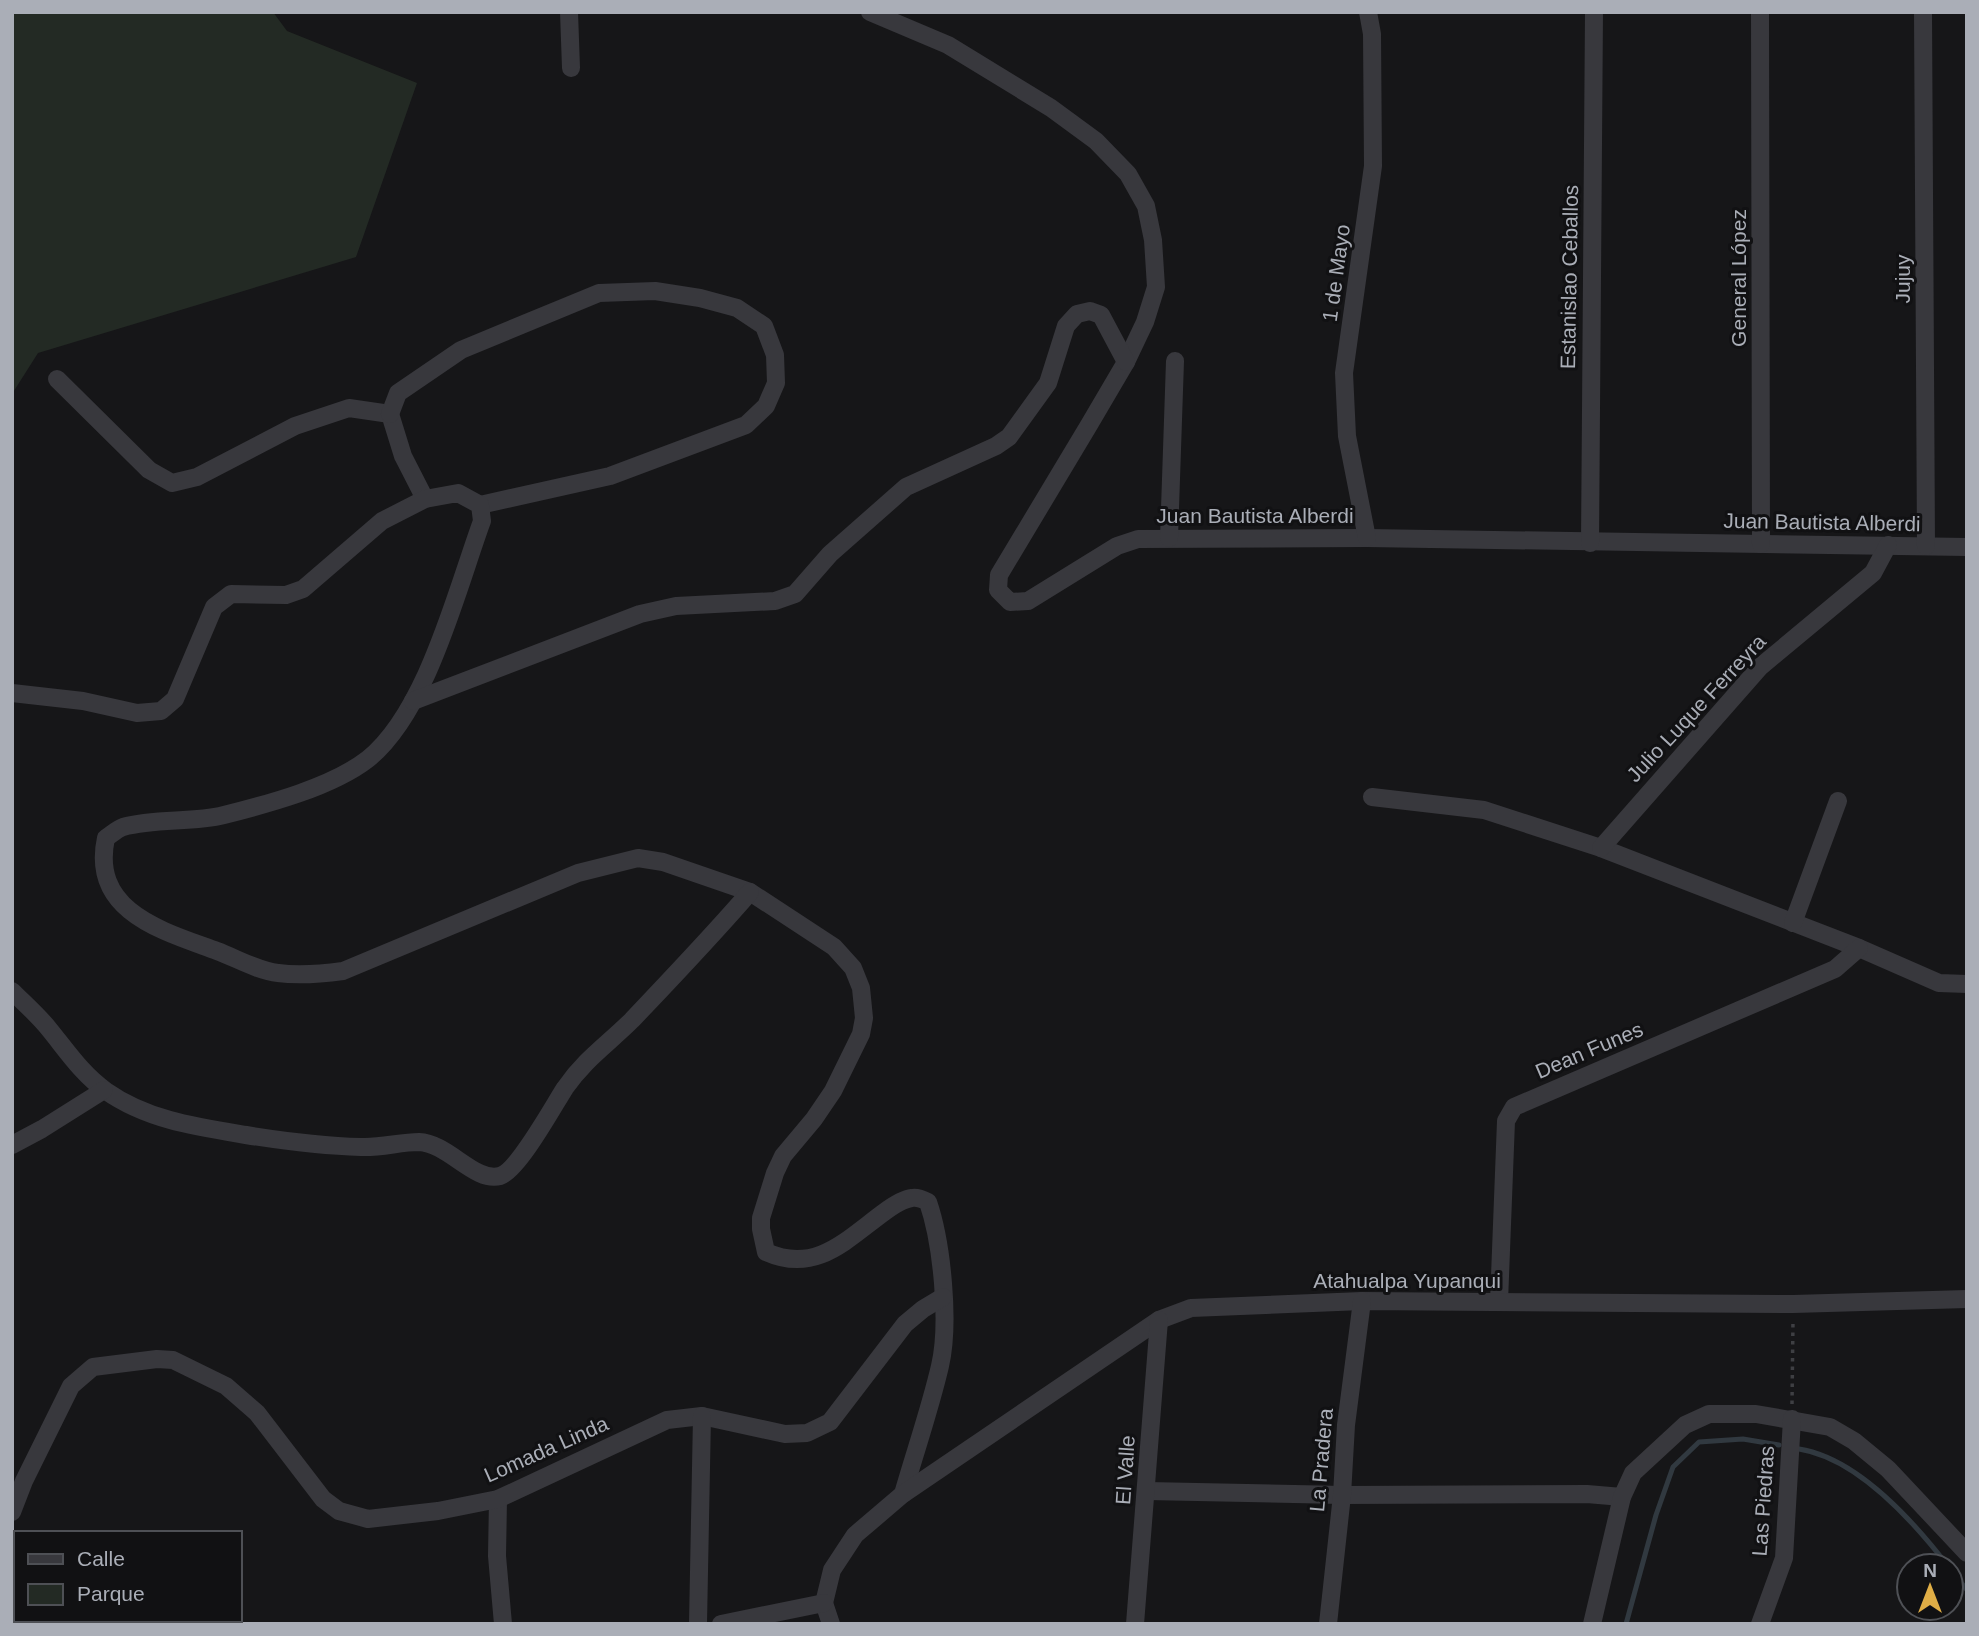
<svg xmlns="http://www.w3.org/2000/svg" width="1979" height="1636" font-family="Arial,sans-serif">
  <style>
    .green { fill: #232a24 }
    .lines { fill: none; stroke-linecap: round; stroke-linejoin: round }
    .stream { stroke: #313940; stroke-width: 5 }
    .path { stroke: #3e3f43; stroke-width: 3.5; stroke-dasharray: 3.5 5; stroke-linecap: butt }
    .minor { stroke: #38383d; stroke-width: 18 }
    .labels { text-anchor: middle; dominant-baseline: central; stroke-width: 6; stroke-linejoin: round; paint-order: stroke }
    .street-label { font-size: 21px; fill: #aaaeb7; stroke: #111113 }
  </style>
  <rect width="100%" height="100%" fill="#161618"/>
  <path class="green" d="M12,12H273L287,31L417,83L356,257L38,353L12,394Z"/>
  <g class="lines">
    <g class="stream">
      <path d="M1799,1449C1857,1458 1914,1522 1948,1566"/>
      <path d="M1951,1570L1967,1590"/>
      <path d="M1626,1624L1656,1515L1673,1467L1699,1442L1743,1439L1779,1445"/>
    </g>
    <path class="path" d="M1792,1404L1793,1320"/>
    <g class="minor">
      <path d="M569,12L571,68"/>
      <path d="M870,12L948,45L1051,108L1096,141L1128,174L1146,206L1153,240L1156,287L1145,322L1126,362L1089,425L999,575L998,590L1010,602L1028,601L1117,546L1138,539L1367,538L1967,547"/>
      <path d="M1760,12L1761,544"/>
      <path d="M1923,12L1926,546"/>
      <path d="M57,379L149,470L172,483L197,477L295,426L349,408L390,414L403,456L425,499"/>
      <path d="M390,414L398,393L461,350L599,293L655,291L700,298L737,308L764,326L775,355L776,383L766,406L746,425L610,476L480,505"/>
      <path d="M1169,538L1175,361"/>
      <path d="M1367,538L1347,436L1344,373L1373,166L1372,34L1368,12"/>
      <path d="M1590,543L1594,12"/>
      <path d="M12,693L83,701L137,713L161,711L175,699L214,607L231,594L286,595L303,589L382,521L425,499L458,493L480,505L482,521C456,592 427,711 368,759C332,787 268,804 224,815C192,823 156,818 123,827C117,829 111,835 106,838C90,912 163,931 217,951C236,958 258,971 278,973C300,976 321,974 343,971L578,873L638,858L663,862L750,892L834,947L853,968L861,988L864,1018L861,1034L833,1091L814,1119L783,1156L775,1173L761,1218V1229L766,1252C815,1274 845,1241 883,1213C891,1207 902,1199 912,1198C917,1197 924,1200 928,1202C942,1243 950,1323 940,1366C930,1409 915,1452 903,1494"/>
      <path d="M413,701L640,614L676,606L775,601L795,594L830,554L906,487L996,446L1009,437L1048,383L1066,326L1077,314L1090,311L1101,315L1126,362"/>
      <path d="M1372,797L1484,810L1601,848L1859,948L1939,983L1967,984"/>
      <path d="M1601,848L1760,667L1873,573L1888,545"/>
      <path d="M1793,923L1838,801"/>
      <path d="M12,991C24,1003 38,1015 49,1029C67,1051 82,1074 106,1091C147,1120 197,1127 246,1135C284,1141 322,1146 361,1147C381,1148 400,1142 419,1142C448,1143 475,1183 500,1176C518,1171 554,1105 565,1088C585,1059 608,1044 632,1020C672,978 712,936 750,892"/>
      <path d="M12,1145L42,1129L104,1090"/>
      <path d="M1499,1302L1506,1121L1514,1107L1835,969L1859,948"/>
      <path d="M1147,1491L1342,1495L1587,1494L1622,1497"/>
      <path d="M498,1499L497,1556L503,1624"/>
      <path d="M12,1512L24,1481L71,1386L93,1367L157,1359L173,1360L226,1386L257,1413L323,1499L339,1511L368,1519L438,1511L498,1499L667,1420L702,1416L785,1434L807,1433L830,1422L905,1324L923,1309L943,1297"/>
      <path d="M824,1603L832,1570L855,1535L903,1494L1159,1320L1191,1308L1362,1301L1793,1304L1967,1299"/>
      <path d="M824,1603L831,1624"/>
      <path d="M698,1624L702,1416"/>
      <path d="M721,1624L824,1603"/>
      <path d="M1135,1624L1159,1320"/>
      <path d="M1328,1624L1342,1495L1346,1425L1362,1301"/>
      <path d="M1592,1624L1622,1497L1633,1473L1685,1425L1709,1414H1756L1830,1427L1854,1441L1888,1469L1967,1553"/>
      <path d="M1760,1624L1784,1558L1792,1419"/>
    </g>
  </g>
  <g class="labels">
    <g class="street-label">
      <text transform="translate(1336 273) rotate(-82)">1 de Mayo</text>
      <text transform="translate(1569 277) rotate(-89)">Estanislao Ceballos</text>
      <text transform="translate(1738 278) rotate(-90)">General López</text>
      <text transform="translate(1902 279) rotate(-90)">Jujuy</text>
      <text x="1255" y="515">Juan Bautista Alberdi</text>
      <text transform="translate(1822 522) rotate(1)">Juan Bautista Alberdi</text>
      <text transform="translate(1696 708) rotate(-47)">Julio Luque Ferreyra</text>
      <text transform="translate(1589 1050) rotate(-23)">Dean Funes</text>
      <text x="1407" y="1280">Atahualpa Yupanqui</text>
      <text transform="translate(546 1449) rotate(-24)">Lomada Linda</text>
      <text transform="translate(1321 1460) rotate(-85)">La Pradera</text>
      <text transform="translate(1125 1470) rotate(-86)">El Valle</text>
      <text transform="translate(1763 1501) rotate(-86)">Las Piedras</text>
    </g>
  </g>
  <rect width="1979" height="1636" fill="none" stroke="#aaaeb7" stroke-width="28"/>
  <rect x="14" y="1531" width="228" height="91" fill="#111113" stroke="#4e5055" stroke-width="2"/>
  <rect x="28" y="1554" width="35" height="10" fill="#38383d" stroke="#4e5055" stroke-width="2"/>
  <text x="77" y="1566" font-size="21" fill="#aaaeb7">Calle</text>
  <rect x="28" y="1584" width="35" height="21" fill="#232a24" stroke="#4e5055" stroke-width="2"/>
  <text x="77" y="1601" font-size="21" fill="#aaaeb7">Parque</text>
  <g transform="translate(1930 1587)"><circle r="33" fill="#111113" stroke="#4e5055" stroke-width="2"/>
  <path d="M0-5L12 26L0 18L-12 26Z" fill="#e0ae46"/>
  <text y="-10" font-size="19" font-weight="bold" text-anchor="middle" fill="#aaaeb7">N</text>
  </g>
</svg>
